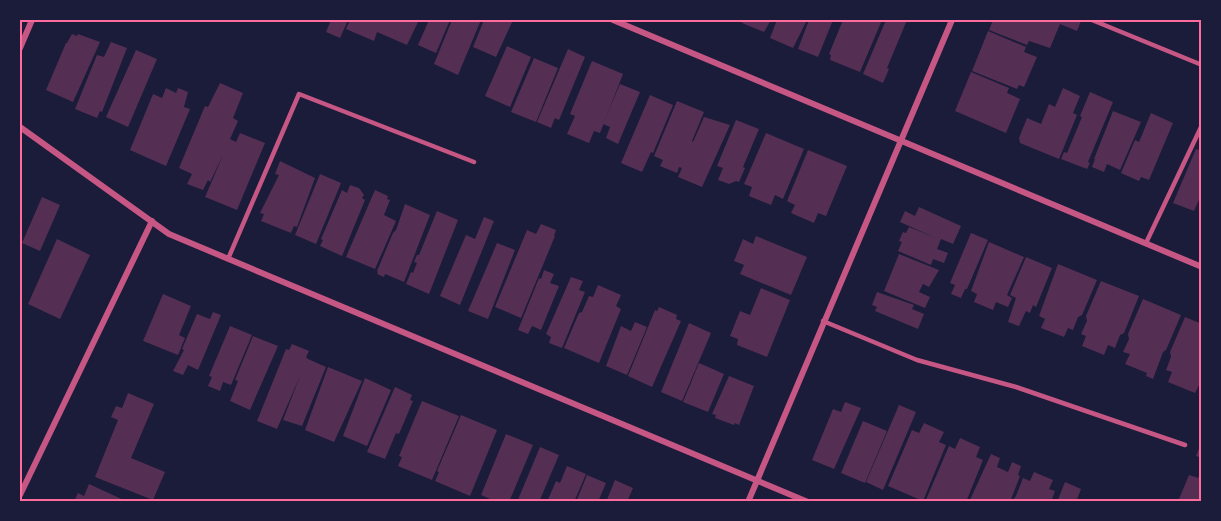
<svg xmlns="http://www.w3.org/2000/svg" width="1221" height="521" font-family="'Golos Text',sans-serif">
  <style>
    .building { fill: #542f53 }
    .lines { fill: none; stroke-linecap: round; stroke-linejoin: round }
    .service { stroke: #c65784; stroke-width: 4.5 }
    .minor { stroke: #c65784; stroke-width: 6 }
    .neatline { fill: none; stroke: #ff6b9d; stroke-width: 2 }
  </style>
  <rect width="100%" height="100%" fill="#1b1b3a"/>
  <g class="building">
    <path d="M331,20H348L340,38L326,32Z"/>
    <path d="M350,20H419L407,45L377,32L374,41L346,29Z"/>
    <path d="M429,20H450L436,53L418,45Z"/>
    <path d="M452,20H481L458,75L434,64Z"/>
    <path d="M484,20H513L496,57L473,47Z"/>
    <path d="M744,20H771L764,32L742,23Z"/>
    <path d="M777,20H807L793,48L770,38Z"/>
    <path d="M809,20H833L818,57L798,49Z"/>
    <path d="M843,20H882L860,72L830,60L831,55L829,54Z"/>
    <path d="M886,20H907L887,68L889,69L883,83L863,74Z"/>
    <path d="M993,20H1078L1081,21L1077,31L1060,24L1050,48L1029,41L1027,45L989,30Z"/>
    <path d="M988,31L1026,47L1024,52L1037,57L1024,87L1019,85L1017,89L972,71Z"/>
    <path d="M72,34L77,36L78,34L100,42L73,102L46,90L66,43H67Z"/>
    <path d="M111,42L127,48L102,112L100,111L97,118L75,109L97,55L104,57Z"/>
    <path d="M507,46L531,57L510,107L485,96Z"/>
    <path d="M568,49L585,57L559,120L555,118L551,128L537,122Z"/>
    <path d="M136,50L157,59L128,127L106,117Z"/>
    <path d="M534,58L558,68L536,122L511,112Z"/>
    <path d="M592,61L623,74L600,133L594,131L589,143L567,134L575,116L570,114Z"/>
    <path d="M971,72L1009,88L1007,93L1020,99L1006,133L955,111Z"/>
    <path d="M220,83L243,93L233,118L238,121L230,139L236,142L240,133L265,143L237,210L205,197L223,155L210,182L208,180L203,190L187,184L192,174L179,168L205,106L208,107Z"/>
    <path d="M620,84L640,92L618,144L606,138L610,127L603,124Z"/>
    <path d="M166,88L176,93L178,88L188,92L184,107L190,109L166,166L130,150L153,94L162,98Z"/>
    <path d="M1063,88L1080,96L1073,113L1077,115L1059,159L1020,143L1019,138L1027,118L1041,124L1049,104L1055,107Z"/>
    <path d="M1090,92L1113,102L1088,162L1090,163L1087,169L1061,159L1064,152L1067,153L1082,117L1080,116Z"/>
    <path d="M650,95L673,105L653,153L651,152L642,172L621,163Z"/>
    <path d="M677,101L704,112L692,141L693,142L704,117L730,125L702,187L678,177L682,168L679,167L677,173L660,166L663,160L654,156Z"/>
    <path d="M1113,111L1141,122L1120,170L1107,164L1104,172L1092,167L1095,159H1094Z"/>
    <path d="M1151,113L1173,123L1149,180L1141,177L1139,181L1121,173L1135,140L1139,142Z"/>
    <path d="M736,120L759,129L743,167L745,168L739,182L736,181L729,184L718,180L723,168L717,166Z"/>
    <path d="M766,133L804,149L783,199L775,195L771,205L749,196L752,187L744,184Z"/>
    <path d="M1196,149L1202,151V193L1194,211L1173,203Z"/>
    <path d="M808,150L847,166L826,216L818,213L814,223L791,213L795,205L787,201Z"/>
    <path d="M280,161L315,178L297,227L294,226L291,233L261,221L264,214L260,213L279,175L275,174Z"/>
    <path d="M320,174L341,183L316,244L295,235Z"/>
    <path d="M350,185L359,188L364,195L362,198L365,200L342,256L320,246L323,240L321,239L342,190L347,193Z"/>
    <path d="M375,190L388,196L387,199L390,200L384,215L396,221L375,269L346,257Z"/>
    <path d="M42,197L60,205L40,251L22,243Z"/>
    <path d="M405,204L430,215L404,282L385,274L384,277L377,274L378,272L377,271L393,233L396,230Z"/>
    <path d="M919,207L961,226L953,244L941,239L937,249L948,253L944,263L933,259L931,265L898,251L902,242L899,241L903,232L906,233L909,227L936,238L900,222L905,211L915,216Z"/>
    <path d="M437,211L458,220L429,294L406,284L411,272L413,273L417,263L414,262L417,255H419Z"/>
    <path d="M484,217L494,221L460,305L440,296L466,235L475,239Z"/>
    <path d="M541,224L556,230L554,236H555L521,318L495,307L527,230L536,234Z"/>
    <path d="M971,233L988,240L967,289H965L961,298L951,294L955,285L950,283Z"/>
    <path d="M756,236L807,257L791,295L740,274L744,265L734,261L743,239L753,244Z"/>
    <path d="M57,239L90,255L60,319L28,304Z"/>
    <path d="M989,242L1024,257L1007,295L1012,298L1008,307L996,302L993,310L974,302L977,294L971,291Z"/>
    <path d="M497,243L515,250L488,319L468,311Z"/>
    <path d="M899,254L939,270L929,287L923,284L919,292L930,297L925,308L884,291Z"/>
    <path d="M1026,257L1052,268L1036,307L1033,305L1030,313L1026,311L1019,326L1008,322L1016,298L1010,295Z"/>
    <path d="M1058,264L1097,280L1082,315L1078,317L1073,330L1068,328L1064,337L1041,328L1045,319L1039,316Z"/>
    <path d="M544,270L554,274L550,283L559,286L541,330L532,326L528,334L518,330L539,278L541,279Z"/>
    <path d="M571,277L583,281L579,290L585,292L562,348L549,343L551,337L546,334Z"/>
    <path d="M1101,281L1139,296L1124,333L1120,335L1115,348L1108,345L1104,355L1082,346L1086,336L1081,334L1087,321L1086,316Z"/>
    <path d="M598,285L621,295L616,306L621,309L599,363L564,348L579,313L582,312L589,296L593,297Z"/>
    <path d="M761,288L790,300L767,357L737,345L738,339L730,336L740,311L750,315Z"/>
    <path d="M877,292L914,305L912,309L924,314L918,329L875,311L877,307L872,305Z"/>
    <path d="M163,294L191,306L179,335L185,338L178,355L143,341Z"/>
    <path d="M1143,299L1181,315L1166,350L1163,352L1153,379L1146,376L1147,373L1125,364L1130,354L1123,352L1129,339L1128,334Z"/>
    <path d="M659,307L677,315L676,319L681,321L652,387L628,376L655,310L657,311Z"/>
    <path d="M213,312L221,315L198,370L188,365L183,375L173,371L184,350L182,349L197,314L210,319Z"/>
    <path d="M1185,317L1202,324V379L1195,393L1168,382L1172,372L1166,370L1171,357L1170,352Z"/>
    <path d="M635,322L647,327L627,375L606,366L621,326L631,331Z"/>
    <path d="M689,323L711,333L682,401L661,392Z"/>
    <path d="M230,326L252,335L231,385L223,382L220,391L208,386L212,377L209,376Z"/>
    <path d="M253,336L278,346L250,410L230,401L238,381L235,380Z"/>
    <path d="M292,344L309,351L306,357L308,359L326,367L302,426L283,420L300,376L277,429L257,421L286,349L289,350Z"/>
    <path d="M699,363L724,374L708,412L683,402Z"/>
    <path d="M328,367L362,381L334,442L305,430Z"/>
    <path d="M729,376L754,386L739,425L735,423L734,425L715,418L716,415L712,414Z"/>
    <path d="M365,378L391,390L367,446L343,436Z"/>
    <path d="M395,387L412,395L410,400L413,401L399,434L396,433L385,459L367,452Z"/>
    <path d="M128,393L154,404L131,458L165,472L153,500L95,477L118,420L111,417L116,406L122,408Z"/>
    <path d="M422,401L459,416L432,480L398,466L402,457L399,456Z"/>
    <path d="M845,402L861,408L834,469L812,460L833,409L841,412Z"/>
    <path d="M899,405L916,412L883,490L866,482Z"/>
    <path d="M461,415L497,430L470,496L435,481L439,472L437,471Z"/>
    <path d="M863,421L887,431L865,483L841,473Z"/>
    <path d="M924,423L944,432L939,442L946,445L923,501L888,486L912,430L919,433Z"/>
    <path d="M506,434L533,445L509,502H497L481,495Z"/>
    <path d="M960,438L980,447L976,457L983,460L966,502H925L949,446L955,449Z"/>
    <path d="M1202,441V458L1196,456Z"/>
    <path d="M540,447L559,455L539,502H517Z"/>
    <path d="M991,454L1000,458L997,467L1008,472L1012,462L1021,466L1018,475L1020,476L1010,502H969Z"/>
    <path d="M567,466L586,474L574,502H547L556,481L560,483Z"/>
    <path d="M1202,470V502H1184L1179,499L1189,475L1198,478Z"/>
    <path d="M1034,472L1053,480L1049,489L1055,491L1051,502H1011L1016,496L1023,478L1030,481Z"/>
    <path d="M587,475L606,483L598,502H576Z"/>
    <path d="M615,480L633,488L627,502H606Z"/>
    <path d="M1065,482L1081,489L1076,502H1057Z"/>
    <path d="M89,484L128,502H74L78,493L84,496Z"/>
  </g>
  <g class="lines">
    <g class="service">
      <path d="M1092,20L1202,65"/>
      <path d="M1146,243L1202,125"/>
      <path d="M228,259L299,94L474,162"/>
      <path d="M823,321L917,360L1016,387L1185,445"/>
    </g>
    <g class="minor">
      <path d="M613,20L1202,267"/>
      <path d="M20,48L32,20"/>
      <path d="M20,127L169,234L808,502"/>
      <path d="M20,495L152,221"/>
      <path d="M748,502L952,20"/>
    </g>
  </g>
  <rect width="1221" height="521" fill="none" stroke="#1b1b3a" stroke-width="42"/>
  <rect x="21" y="21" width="1179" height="479" class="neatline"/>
</svg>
